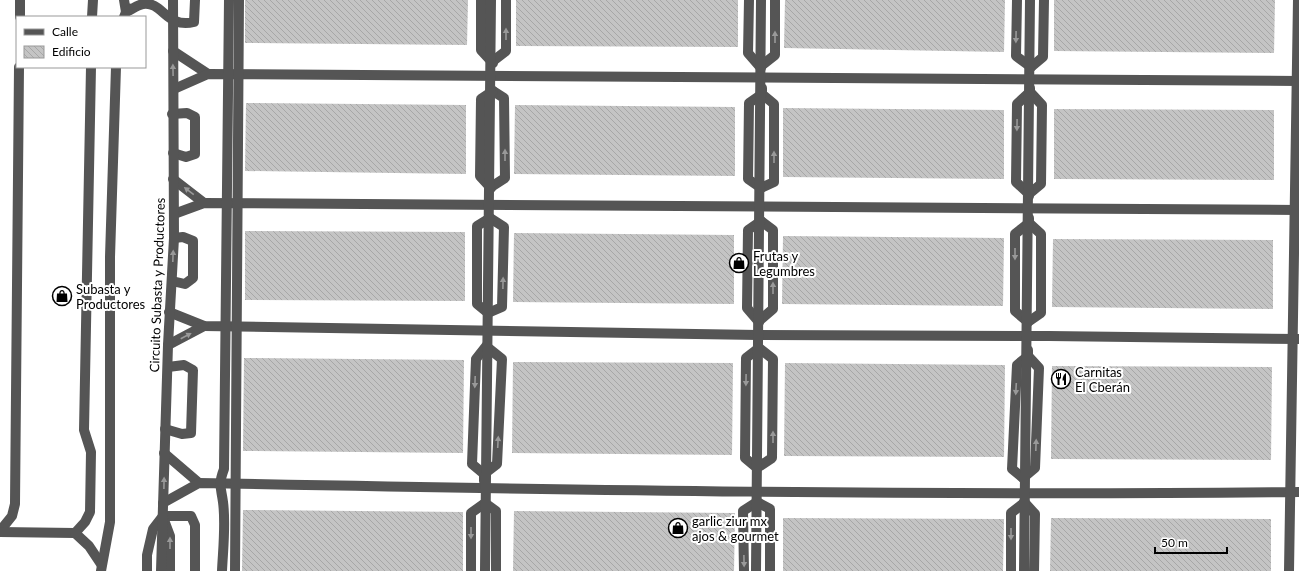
<svg xmlns="http://www.w3.org/2000/svg" width="1299" height="571" font-family="Lato,sans-serif">
  <style>
    .building { fill: url(#building-back-hatch) }
    .lines { fill: none; stroke-linecap: round; stroke-linejoin: round }
    .minor { stroke: #555; stroke-width: 10 }
    .oneway { fill: #999 }
    .labels { text-anchor: middle; dominant-baseline: central; stroke-width: 4; stroke-linejoin: round; paint-order: stroke }
    .poi-label { font-size: 13px; fill: #000; stroke: #fff; text-anchor: start }
    .street-label { font-size: 13px; fill: #000; stroke: #fff }
  </style>
  <defs>
    <pattern id="building-back-hatch" width="6" height="6" patternUnits="userSpaceOnUse"><rect width="6" height="6" fill="#c4c4c4"/><path d="M-1 5l2 2M0 0l6 6M5-1l2 2" fill="none" stroke="#a7a7a7"/></pattern>
  </defs>
  <rect width="100%" height="100%" fill="#fff"/>
  <g class="building">
    <path d="M245,0H468L467,45L245,43Z"/>
    <path d="M516,0H738V47L516,46Z"/>
    <path d="M785,0H1005L1004,52L784,48Z"/>
    <path d="M1054,0H1275L1274,53L1054,51Z"/>
    <path d="M246,103L466,105V174L245,171Z"/>
    <path d="M515,105L735,107V176L514,174Z"/>
    <path d="M783,108L1004,110V179L783,177Z"/>
    <path d="M1054,109L1274,110V180L1054,179Z"/>
    <path d="M245,231L465,232V301L245,300Z"/>
    <path d="M514,233L734,235V304L513,302Z"/>
    <path d="M783,236L1004,238L1003,306L782,304Z"/>
    <path d="M1053,239L1273,240V309L1052,307Z"/>
    <path d="M244,358L464,360L463,453L243,451Z"/>
    <path d="M513,362L733,363L732,455L512,453Z"/>
    <path d="M785,363L1005,365L1004,457L784,456Z"/>
    <path d="M1052,366L1272,367L1271,460L1051,459Z"/>
    <path d="M243,510L463,512V571H242Z"/>
    <path d="M514,511L735,513L734,571H513Z"/>
    <path d="M783,518L1004,519L1003,571H783Z"/>
    <path d="M1051,518L1271,519V571H1050Z"/>
  </g>
  <g class="lines">
    <g class="minor">
      <path d="M124,0L126,12L128,8"/>
      <path d="M481,0V50L493,63"/>
      <path d="M749,0L748,53L761,68"/>
      <path d="M1017,0L1016,56L1031,67"/>
      <path d="M20,17V0"/>
      <path d="M92,17L93,0"/>
      <path d="M124,17L126,12C131,10 137,5 143,4C163,1 166,29 194,22L195,0"/>
      <path d="M173,51L208,74"/>
      <path d="M493,61L506,51V0"/>
      <path d="M761,66L775,55V0"/>
      <path d="M1031,67L1043,57L1044,0"/>
      <path d="M174,89L208,74L1299,81"/>
      <path d="M172,114L187,113L195,117V154L186,157L173,153"/>
      <path d="M173,179L204,203"/>
      <path d="M491,187L505,178L504,98L493,91"/>
      <path d="M491,188L480,176L481,99L493,91"/>
      <path d="M761,188L774,182V104L762,94V88"/>
      <path d="M761,188L748,179L749,103L762,94"/>
      <path d="M1029,194L1041,184L1042,105L1030,92V88"/>
      <path d="M1029,196V194L1016,182L1017,104L1030,92"/>
      <path d="M174,214L204,203L1299,210"/>
      <path d="M172,281L185,284L193,278V241L183,237L174,238"/>
      <path d="M169,312L204,326L758,335L1049,336L1299,339"/>
      <path d="M488,313L502,307L504,227L490,218"/>
      <path d="M488,313L477,304V226L490,218"/>
      <path d="M759,321L773,309V230L761,221"/>
      <path d="M759,322L747,308L748,230L761,221"/>
      <path d="M1028,322L1041,313V234L1029,223V218"/>
      <path d="M1028,322L1015,311V234L1029,223"/>
      <path d="M168,345L204,326"/>
      <path d="M165,429L182,434L191,433L193,370L184,365L168,367"/>
      <path d="M164,453L199,483"/>
      <path d="M757,468L772,458L773,359L759,348"/>
      <path d="M757,468L745,458L746,358L759,348"/>
      <path d="M484,474L497,464L502,359L487,347"/>
      <path d="M1023,478L1035,468L1039,368L1028,356V350"/>
      <path d="M1023,478L1012,469L1017,365L1028,356"/>
      <path d="M484,481V474L472,464L476,359L487,345"/>
      <path d="M757,502L770,509V571"/>
      <path d="M1024,502L1035,514L1034,571"/>
      <path d="M163,503L199,483C566,490 932,496 1299,492"/>
      <path d="M485,503L496,511V571"/>
      <path d="M163,516H191L195,525V571"/>
      <path d="M164,520L170,536V571"/>
      <path d="M0,531L12,516L15,504L19,67"/>
      <path d="M0,532L75,533L89,546L101,564"/>
      <path d="M75,533L85,522L90,512L91,452L84,430L91,67"/>
      <path d="M101,571L110,522V257L116,67"/>
      <path d="M147,571V555L153,529L163,516"/>
      <path d="M161,571L168,345L174,238L173,0"/>
      <path d="M222,571C223,549 226,524 223,502C221,487 218,485 224,469L229,0"/>
      <path d="M235,571L239,0"/>
      <path d="M471,571V513L485,503"/>
      <path d="M485,571L491,0"/>
      <path d="M744,571L743,511L757,502"/>
      <path d="M756,571L761,0"/>
      <path d="M1011,571V513L1024,503"/>
      <path d="M1024,571L1030,0"/>
      <path d="M1289,571L1298,0"/>
    </g>
  </g>
  <defs><path id="oneway-solid" d="M-6-.8H1V-3.2L6.5 0L1 3.2V.8H-6Z"/></defs>
  <g class="oneway">
    <use href="#oneway-solid" transform="translate(506 34) rotate(-90)"/>
    <use href="#oneway-solid" transform="translate(775 37) rotate(-90)"/>
    <use href="#oneway-solid" transform="translate(1016 37) rotate(91)"/>
    <use href="#oneway-solid" transform="translate(173 70) rotate(-91)"/>
    <use href="#oneway-solid" transform="translate(1017 125) rotate(91)"/>
    <use href="#oneway-solid" transform="translate(505 155) rotate(-90)"/>
    <use href="#oneway-solid" transform="translate(774 157) rotate(-90)"/>
    <use href="#oneway-solid" transform="translate(189 191) rotate(-143)"/>
    <use href="#oneway-solid" transform="translate(1015 254) rotate(90)"/>
    <use href="#oneway-solid" transform="translate(173 256) rotate(-88)"/>
    <use href="#oneway-solid" transform="translate(503 283) rotate(-89)"/>
    <use href="#oneway-solid" transform="translate(773 288) rotate(-90)"/>
    <use href="#oneway-solid" transform="translate(186 336) rotate(-28)"/>
    <use href="#oneway-solid" transform="translate(746 380) rotate(91)"/>
    <use href="#oneway-solid" transform="translate(475 382) rotate(92)"/>
    <use href="#oneway-solid" transform="translate(1016 389) rotate(93)"/>
    <use href="#oneway-solid" transform="translate(773 437) rotate(-90)"/>
    <use href="#oneway-solid" transform="translate(498 442) rotate(-87)"/>
    <use href="#oneway-solid" transform="translate(1036 445) rotate(-88)"/>
    <use href="#oneway-solid" transform="translate(164 483) rotate(-89)"/>
    <use href="#oneway-solid" transform="translate(471 533) rotate(90)"/>
    <use href="#oneway-solid" transform="translate(1011 534) rotate(90)"/>
    <use href="#oneway-solid" transform="translate(170 543) rotate(-90)"/>
    <use href="#oneway-solid" transform="translate(744 561) rotate(89)"/>
  </g>
  <defs>
    <symbol id="shop-ring" viewBox="-11 -11 22 22"><circle r="9.5" fill="#fff" stroke="#000" stroke-width="1.5"/><path d="M-5-2.5h2.3a2.7 3.5 0 0 1 5.4 0H5L5.5 6h-11ZM-1.5-2.5h3a1.5 2.3 0 0 0-3 0Z" fill="#000"/></symbol>
    <symbol id="restaurant-ring" viewBox="-11 -11 22 22"><circle r="9.5" fill="#fff" stroke="#000" stroke-width="1.5"/><path d="M-5-6h1v4h1v-4h1v4h1v-4h1v5L-1.5 .5V6h-2V.5L-5-1ZM5-6V6H3V1.5H1.5Q1.5-4 5-6Z" fill="#000"/></symbol>
  </defs>
  <g fill-rule="evenodd">
    <use href="#shop-ring" x="728" y="252" width="22" height="22"/>
    <use href="#shop-ring" x="51" y="285" width="22" height="22"/>
    <use href="#restaurant-ring" x="1050" y="368" width="22" height="22"/>
    <use href="#shop-ring" x="667" y="517" width="22" height="22"/>
  </g>
  <g class="labels">
    <g class="poi-label">
      <text x="753" y="256">Frutas y<tspan x="753" dy="15">Legumbres</tspan></text>
      <text x="76" y="289">Subasta y<tspan x="76" dy="15">Productores</tspan></text>
      <text x="1075" y="372">Carnitas<tspan x="1075" dy="15">El Cberán</tspan></text>
      <text x="692" y="521">garlic ziur mx<tspan x="692" dy="15">ajos &amp; gourmet</tspan></text>
    </g>
    <g class="street-label">
      <text transform="translate(157 285) rotate(-88)">Circuito Subasta y Productores</text>
    </g>
  </g>
  <rect x="16" y="16" width="130" height="52" fill="#ffffff" stroke="#999999"/>
  <rect x="24" y="29" width="20" height="6" fill="#555555" stroke="#999999"/>
  <text x="52" y="36" font-size="12" fill="#000000">Calle</text>
  <rect x="24" y="46" width="20" height="12" fill="url(#building-back-hatch)" stroke="#999999"/>
  <text x="52" y="56" font-size="12" fill="#000000">Edificio</text>
  <path d="M1155 547v6h72v-6" fill="none" stroke="#000000" stroke-width="2"/>
  <text x="1161" y="547" font-size="12" fill="#000000" stroke="#ffffff" stroke-width="3" paint-order="stroke">50 m</text>
</svg>
